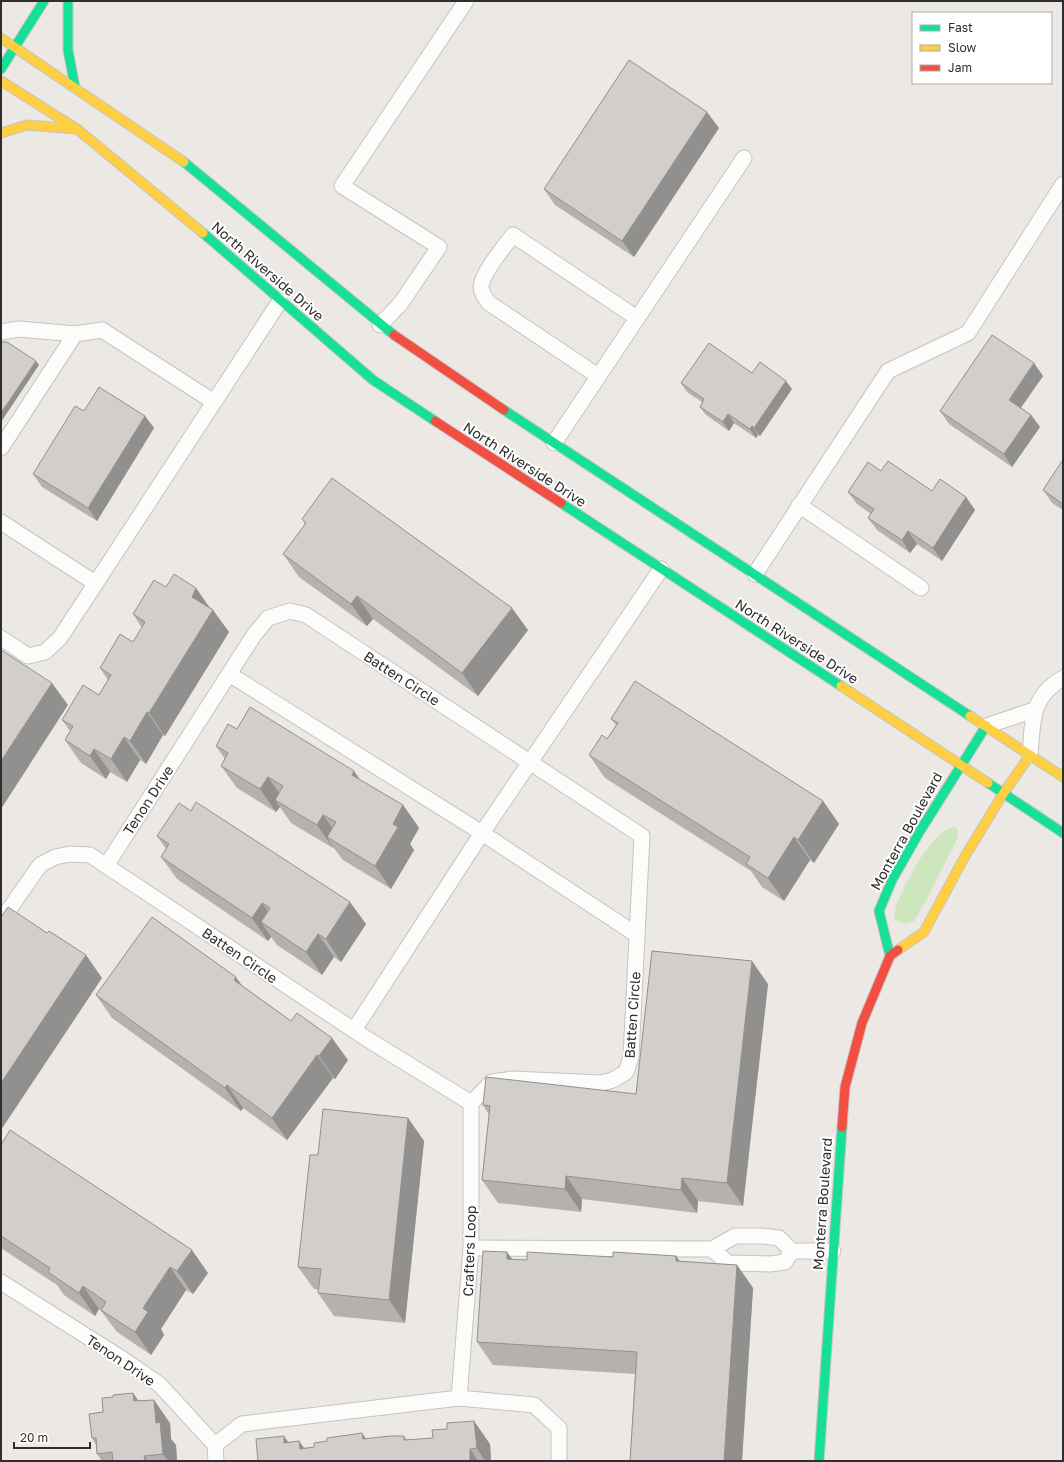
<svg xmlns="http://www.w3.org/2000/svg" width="1064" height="1462" font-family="'Golos Text',sans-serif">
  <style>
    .green { fill: #cee6be }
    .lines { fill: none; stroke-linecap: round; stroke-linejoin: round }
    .lane-casing { stroke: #c5c4c5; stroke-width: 17 }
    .fast-casing { stroke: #c5c4c5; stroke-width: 11 }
    .slow-casing { stroke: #c5c4c5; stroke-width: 11 }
    .jam-casing { stroke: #c5c4c5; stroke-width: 11 }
    .lane { stroke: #fcfcfb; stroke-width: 15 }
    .fast { stroke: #16e098; stroke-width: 9 }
    .slow { stroke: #ffcf43; stroke-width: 9 }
    .jam { stroke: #f24e42; stroke-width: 9 }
    .wall { fill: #b4b1af }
    .shaded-wall { fill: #92908e }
    .building { fill: #d1cecb; stroke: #92908e }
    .labels { text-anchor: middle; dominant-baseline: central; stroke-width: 4; stroke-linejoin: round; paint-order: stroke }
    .street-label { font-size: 14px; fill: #2e2e2e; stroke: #fff }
  </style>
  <rect width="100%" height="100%" fill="#ece8e4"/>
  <path class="green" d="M954,827L958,830L957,839L921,910L913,922L904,924L894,919C895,914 895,908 897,904C905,883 931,831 954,827Z"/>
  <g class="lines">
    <defs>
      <g id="lane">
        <path d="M380,325L401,303L439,247L342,186L466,1"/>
        <path d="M1,332L19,329L75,334"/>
        <path d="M598,376L489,303C485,298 481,293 481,286C483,272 504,247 513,235L637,318"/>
        <path d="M554,443L744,158"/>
        <path d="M1,448L75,334L102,330L214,402"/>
        <path d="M799,505L921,588"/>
        <path d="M1,522L95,583"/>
        <path d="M755,574L888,371L968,333L1063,184"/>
        <path d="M1,638L28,656L45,652L60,638L280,301"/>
        <path d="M229,674L482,833L637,935"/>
        <path d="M986,726L1034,710"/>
        <path d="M1030,755C1033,722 1030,697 1063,678"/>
        <path d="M106,866L254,635L268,618L290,611L306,615L642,836L631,1057L626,1072L613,1080L601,1083L512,1079L492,1082L471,1103"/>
        <path d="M1,921L40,865L55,857L70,854L90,855L364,1037L471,1103"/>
        <path d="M354,1030L482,833L661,569"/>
        <path d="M471,1248L712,1249L735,1236H762L779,1238L792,1251H833"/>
        <path d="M712,1249L728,1263L770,1264L785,1262L792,1251"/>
        <path d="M1,1282L121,1358L160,1385L215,1445L216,1461"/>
        <path d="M459,1398L471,1248V1103"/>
        <path d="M215,1445L242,1424L459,1398L534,1405L559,1428V1461"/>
      </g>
      <g id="fast">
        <path d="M68,1V50L75,87"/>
        <path d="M1,69L44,1"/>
        <path d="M184,162L394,335"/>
        <path d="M203,233L373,380L435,421"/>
        <path d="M504,410L970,716"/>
        <path d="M561,503L841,686"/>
        <path d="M988,783L1063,833"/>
        <path d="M890,956L879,911L892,880L920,831L986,726"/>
        <path d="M819,1461L842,1127"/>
      </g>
      <g id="slow">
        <path d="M1,38L184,162"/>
        <path d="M1,81L77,129L203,233"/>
        <path d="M1,133L27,125L77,129"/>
        <path d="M841,686L988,783"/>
        <path d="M970,716L1063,777"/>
        <path d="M898,950L924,932L964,858L1003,794L1030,755"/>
      </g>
      <g id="jam">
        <path d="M394,335L504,410"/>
        <path d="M435,421L561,503"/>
        <path d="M842,1127L845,1087L862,1023L890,956L898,950"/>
      </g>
    </defs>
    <use href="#lane" class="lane-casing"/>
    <use href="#fast" class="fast-casing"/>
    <use href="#slow" class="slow-casing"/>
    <use href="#jam" class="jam-casing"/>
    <use href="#lane" class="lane"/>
    <use href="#fast" class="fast"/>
    <use href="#slow" class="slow"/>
    <use href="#jam" class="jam"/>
  </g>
  <g class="wall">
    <path d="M719,128L634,257L555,205L544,189Z"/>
    <path d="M752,373L792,389L760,436L758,435L756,438L734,423L729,431L706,415L700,407L702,402L687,392L681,383Z"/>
    <path d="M1043,376L1021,408L1031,415L1040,427L1012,467L949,424L940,411Z"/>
    <path d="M84,411L145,416L154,428L97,521L42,487L33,474Z"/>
    <path d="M1063,462V510L1052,503L1043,490Z"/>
    <path d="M881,471L932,491L966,497L975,510L942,561L917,544L910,553L877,530L868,518L871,514L857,504L848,492Z"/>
    <path d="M302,519L528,630L478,696L373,619L367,626L299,577L283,554L305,524Z"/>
    <path d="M166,587L210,608L229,632L165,736L163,735L146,764L140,760L127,782L110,772L106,779L81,763L65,740L70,731L62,720L99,695L108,680L100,668L133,642L142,628L133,614Z"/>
    <path d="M611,719L823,801L839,824L814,863L810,860L784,901L762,887L751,871L605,778L589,755L607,739L616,725Z"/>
    <path d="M237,729L360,780L403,805L419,828L410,844L414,850L391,889L343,860L333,847V848L291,823L280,807L276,812L237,788L221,766L225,759L216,746Z"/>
    <path d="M157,836L366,924L341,962L334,957L322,975L277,945L271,937L268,941L177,879L161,857L166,849Z"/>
    <path d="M768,984L743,1206L698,1201L697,1213L582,1199L581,1212L498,1203L482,1180L489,1115L483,1105L636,1094Z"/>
    <path d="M241,985L291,1021L348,1060L335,1079L333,1078L287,1140L243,1108L241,1111L112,1018L96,995Z"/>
    <path d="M408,1118L424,1141L405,1323L334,1316L318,1293V1290L314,1289L298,1267L318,1155Z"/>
    <path d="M1,1145L208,1273L193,1294L186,1290L161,1329L164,1335L151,1355L117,1332L101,1311L99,1309L95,1316L64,1295L57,1285L1,1248Z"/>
    <path d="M507,1252L512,1259L527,1260L676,1256L680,1261L737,1265L753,1288L742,1461H630L635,1374L493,1365L477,1342Z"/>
    <path d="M133,1393L138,1401L170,1423L171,1439L176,1445L177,1461H102L97,1454L96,1445L92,1438L103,1412L113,1397Z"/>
    <path d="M404,1436L407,1440L490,1444L491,1461H258L288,1442L299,1441L304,1448L314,1447L367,1439Z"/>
  </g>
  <g class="shaded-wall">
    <path d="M707,112L719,128L634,257L622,241Z"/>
    <path d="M36,361L39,365L1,422V413Z"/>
    <path d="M1034,363L1043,376L1017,413L1009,400Z"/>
    <path d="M786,381L792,389L760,436L754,428Z"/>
    <path d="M728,414L734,423L729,431L723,422Z"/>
    <path d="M1031,415L1040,427L1012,467L1004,454Z"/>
    <path d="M145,416L154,428L97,521L88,508Z"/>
    <path d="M752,426L758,435L756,438L750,429Z"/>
    <path d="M966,497L975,510L942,561L933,548Z"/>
    <path d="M908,531L917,544L910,553L902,540Z"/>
    <path d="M196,588L212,611L213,610L229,632L165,736L149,713L192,597Z"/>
    <path d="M357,596L373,619L367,626L351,604Z"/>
    <path d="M512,608L528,630L478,696L462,673Z"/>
    <path d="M52,683L68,705L1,809V761Z"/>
    <path d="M147,712L163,735L146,764L130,741Z"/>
    <path d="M124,737L140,760L127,782L111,759Z"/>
    <path d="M94,749L110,772L106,779L90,756Z"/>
    <path d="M354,771L370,794L352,775Z"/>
    <path d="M268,777L284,800H275L280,807L276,812L260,789Z"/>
    <path d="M823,801L839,824L814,863L798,840Z"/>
    <path d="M403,805L419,828L410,844L414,850L391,889L375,866L393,824Z"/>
    <path d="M323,815L339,837H327L333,847V848L317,825Z"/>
    <path d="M794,837L810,860L784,901L768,878Z"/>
    <path d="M350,902L366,924L341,962L326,939Z"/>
    <path d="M262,903L278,926L261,922L271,937L268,941L252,918Z"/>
    <path d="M318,934L334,957L322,975L306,952Z"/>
    <path d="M86,955L102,978L1,1130V1083Z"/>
    <path d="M752,961L768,984L743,1206L727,1183Z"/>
    <path d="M236,977L252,1000L234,980Z"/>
    <path d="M332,1038L348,1060L335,1079L319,1056Z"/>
    <path d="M317,1055L333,1078L287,1140L272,1118Z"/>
    <path d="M227,1085L243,1108L241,1111L225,1088Z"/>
    <path d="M408,1118L424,1141L405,1323L389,1300Z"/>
    <path d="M566,1176L582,1199L581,1212L565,1189Z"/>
    <path d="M682,1178L698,1201L697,1213L681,1190Z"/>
    <path d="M192,1250L208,1273L193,1294L177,1271Z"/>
    <path d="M507,1252L523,1275L507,1259Z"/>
    <path d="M676,1256L692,1279L676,1261Z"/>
    <path d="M737,1265L753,1288L742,1461H724Z"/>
    <path d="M170,1267L186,1290L161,1329L164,1335L151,1355L135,1332L143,1308Z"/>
    <path d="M83,1286L99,1309L95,1316L79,1293Z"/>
    <path d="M133,1393L149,1416L134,1401Z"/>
    <path d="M154,1400L170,1423L171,1439L176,1445L177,1461H168L163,1454L156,1423Z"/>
    <path d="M474,1421L490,1444L491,1461H485L477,1448Z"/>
    <path d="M362,1433L378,1455L363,1439Z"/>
    <path d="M284,1436L300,1459L284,1443Z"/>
    <path d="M299,1441L313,1461L300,1449Z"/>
    <path d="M470,1449L478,1461H470Z"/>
    <path d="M144,1456L148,1461H145Z"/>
  </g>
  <g class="building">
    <path d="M629,60L707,112L622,241L544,189Z"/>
    <path d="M992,335L1034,363L1009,400L1031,415L1004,454L940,411Z"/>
    <path d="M1,342H7L36,361L1,413Z"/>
    <path d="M709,343L752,373L760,362L786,381L754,428L752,426L750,429L728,414L723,422L700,407L704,399L681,383Z"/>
    <path d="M99,387L145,416L88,508L33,474L75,406L84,411Z"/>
    <path d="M888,461L932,491L940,479L966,497L933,548L908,531L902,540L868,518L874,509L848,492L868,462L881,471Z"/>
    <path d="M1062,461L1063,462V504L1043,490Z"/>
    <path d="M332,478L512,608L462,673L357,596L351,604L283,554L306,523L302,519Z"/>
    <path d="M174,574L196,588L192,597L213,610L149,713L147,712L130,741L124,737L111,759L94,749L90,756L65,740L73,726L62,720L83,685L99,695L111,675L100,668L120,634L133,642L145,622L133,614L154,580L166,587Z"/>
    <path d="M1,650L52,683L1,761Z"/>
    <path d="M635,681L823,801L798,840L794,837L768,878L746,864L750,857L589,755L602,735L607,739L618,723L611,719Z"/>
    <path d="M250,707L354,771L352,775L403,805L393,824L398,827L375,866L327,837L336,822L323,815L317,825L275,800L283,786L268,777L260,789L221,766L228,753L216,746L228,724L237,729Z"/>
    <path d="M196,802L350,902L326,939L318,934L306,952L261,922L270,908L262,903L252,918L161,857L169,844L157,836L179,803L191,811Z"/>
    <path d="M8,907L47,933L49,931L86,955L1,1083V917Z"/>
    <path d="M152,917L236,977L234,980L291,1021L297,1013L332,1038L319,1056L317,1055L272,1118L227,1085L225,1088L96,995Z"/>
    <path d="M652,951L752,961L727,1183L682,1178L681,1190L566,1176L565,1189L482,1180L490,1106L483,1105L486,1077L636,1094Z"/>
    <path d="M323,1109L408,1118L389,1300L318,1293L321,1269L298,1267L310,1155H318Z"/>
    <path d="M10,1130L192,1250L177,1271L170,1267L143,1308L148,1312L135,1332L101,1310L106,1302L83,1286L79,1293L48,1272L50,1268L1,1236V1145Z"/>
    <path d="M483,1251L507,1252V1259L527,1260V1252L613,1257V1252L676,1256V1261L737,1265L724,1461H630L637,1352L477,1342Z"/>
    <path d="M133,1393L134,1401L154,1400L156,1423L160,1422L163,1454L144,1456L145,1461H113L112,1452L97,1454L96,1438H92L89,1414L103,1412L102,1398L113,1397V1395Z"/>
    <path d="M474,1421L477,1448L470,1449V1461H258L256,1439L284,1436V1443L299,1441L300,1449L314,1447V1443L327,1441V1438L362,1433L363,1439L390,1436H404V1440L433,1438L432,1430L447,1429V1423Z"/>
  </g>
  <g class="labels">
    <g class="street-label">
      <text transform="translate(268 271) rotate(41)">North Riverside Drive</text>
      <text transform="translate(525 464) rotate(33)">North Riverside Drive</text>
      <text transform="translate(797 641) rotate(33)">North Riverside Drive</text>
      <text transform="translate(402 678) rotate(33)">Batten Circle</text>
      <text transform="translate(148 800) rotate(-57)">Tenon Drive</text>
      <text transform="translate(906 831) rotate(-61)">Monterra Boulevard</text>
      <text transform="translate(240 955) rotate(34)">Batten Circle</text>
      <text transform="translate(632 1015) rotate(-86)">Batten Circle</text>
      <text transform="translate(822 1204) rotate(-86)">Monterra Boulevard</text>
      <text transform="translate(469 1251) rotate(-88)">Crafters Loop</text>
      <text transform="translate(121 1360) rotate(34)">Tenon Drive</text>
    </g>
  </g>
  <rect width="1064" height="1462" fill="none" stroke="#2e2e2e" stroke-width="4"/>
  <rect x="912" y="12" width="140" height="72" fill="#ffffff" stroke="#ababab"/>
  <rect x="920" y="25" width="20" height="6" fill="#16e098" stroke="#ababab"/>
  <text x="948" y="32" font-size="12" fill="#2e2e2e">Fast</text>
  <rect x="920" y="45" width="20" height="6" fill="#ffcf43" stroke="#ababab"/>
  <text x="948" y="52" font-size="12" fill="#2e2e2e">Slow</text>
  <rect x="920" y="65" width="20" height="6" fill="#f24e42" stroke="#ababab"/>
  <text x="948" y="72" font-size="12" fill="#2e2e2e">Jam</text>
  <path d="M14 1442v6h76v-6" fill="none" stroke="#2e2e2e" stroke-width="2"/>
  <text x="20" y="1442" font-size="12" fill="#2e2e2e" stroke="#ffffff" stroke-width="3" paint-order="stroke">20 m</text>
</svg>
